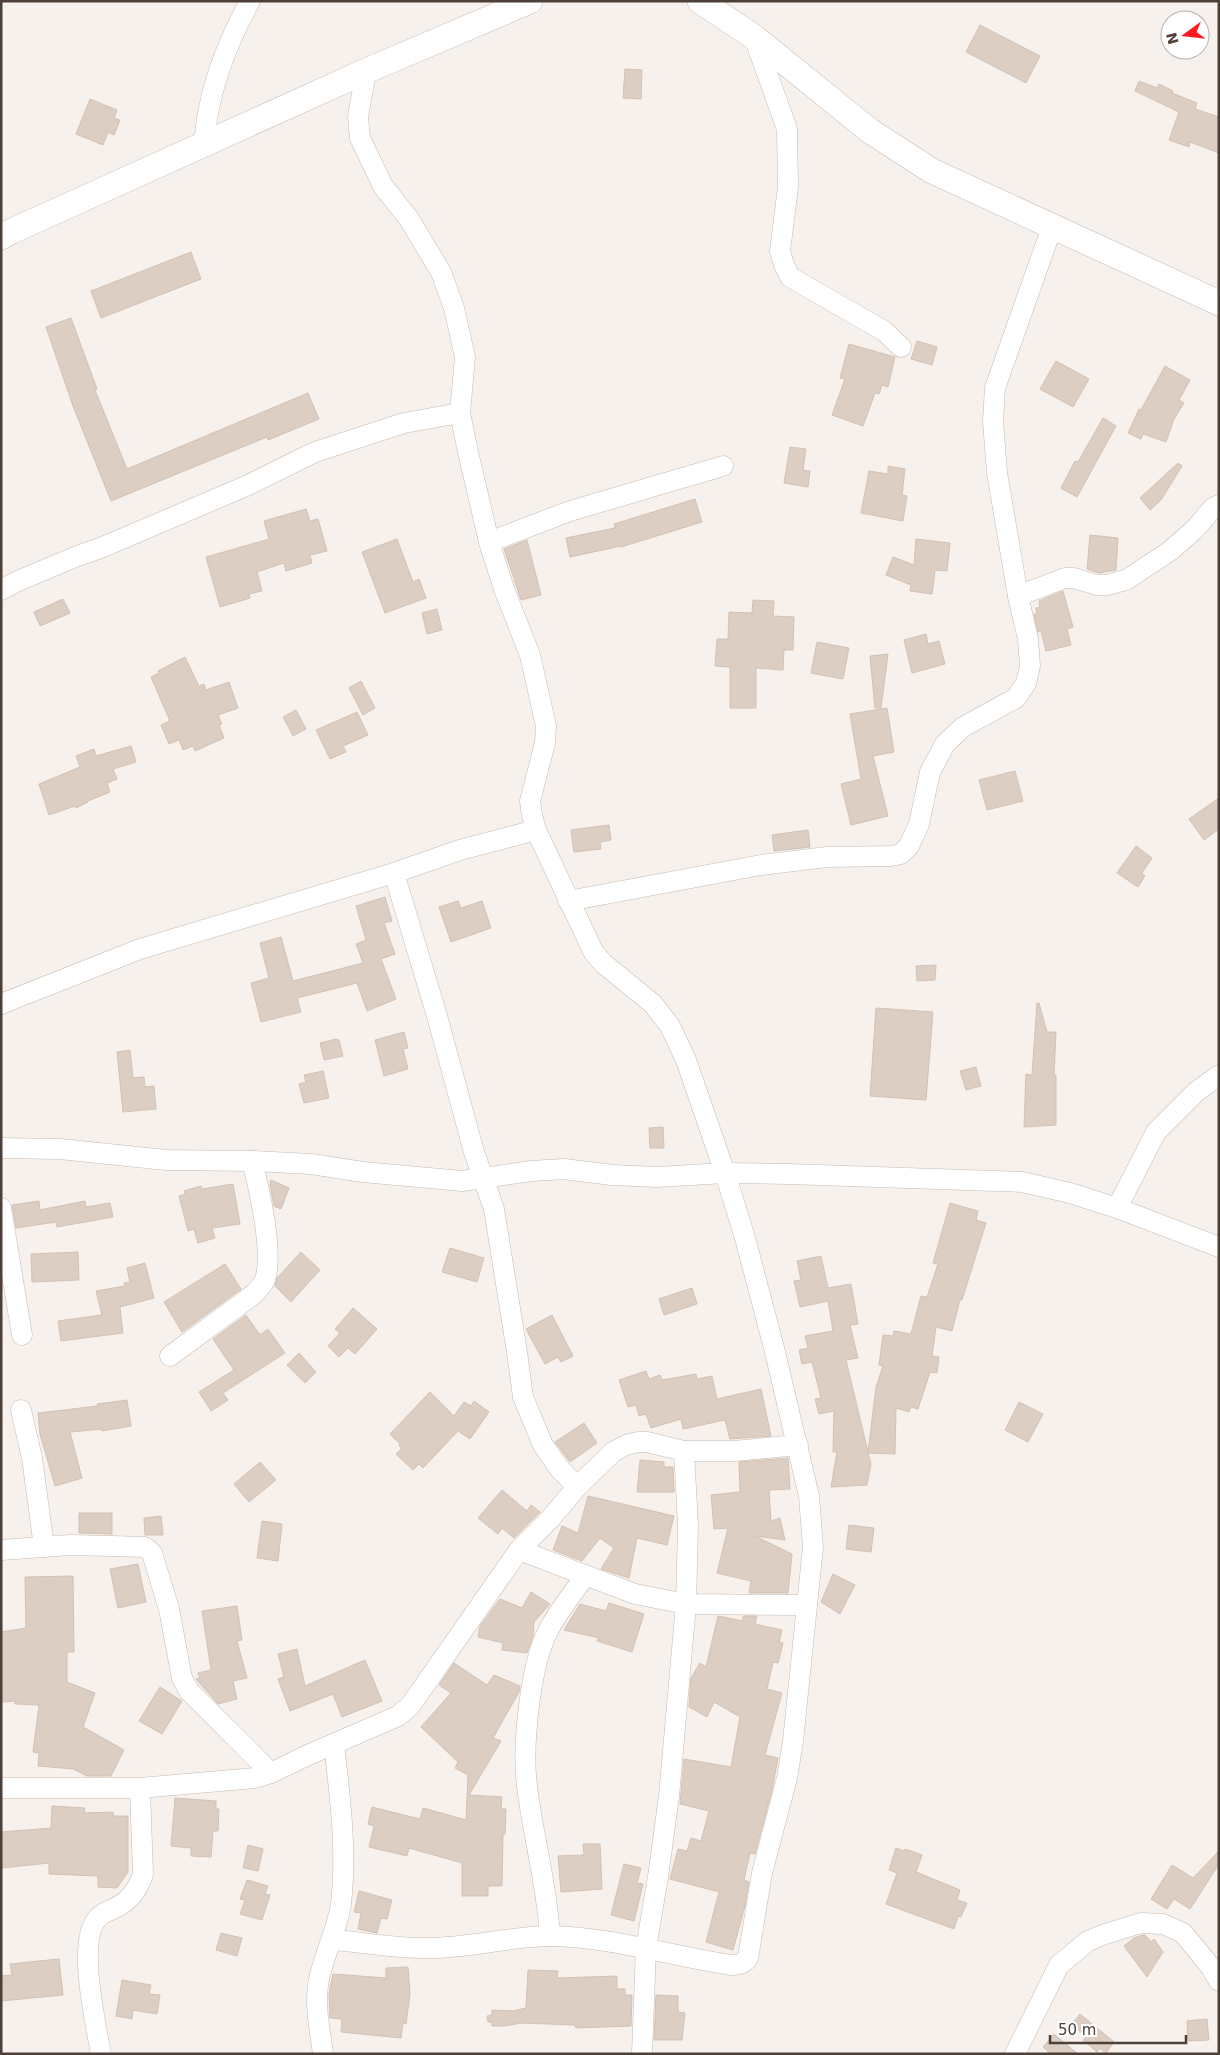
<svg xmlns="http://www.w3.org/2000/svg" width="1220" height="2055" font-family="'DejaVu Sans',sans-serif">
  <style>
    .building { fill: #dccec3; stroke: #d4c1b3 }
    .lines { fill: none; stroke-linecap: round; stroke-linejoin: round }
    .minor-casing { stroke: #c6bab0; stroke-width: 21 }
    .tertiary-casing { stroke: #c6bab0; stroke-width: 26 }
    .minor { stroke: #fff; stroke-width: 20 }
    .tertiary { stroke: #fff; stroke-width: 25 }
  </style>
  <rect width="100%" height="100%" fill="#f6f1ec"/>
  <g class="building">
    <path d="M980,25L1040,56L1026,83L966,52Z"/>
    <path d="M625,69L642,70L641,99L623,98Z"/>
    <path d="M1139,81L1157,88L1159,84L1173,91L1172,93L1197,103L1195,109L1219,117V153L1190,142L1189,147L1169,140L1179,112L1135,91Z"/>
    <path d="M90,99L117,110L114,118L120,120L114,135L108,132L103,145L76,134Z"/>
    <path d="M191,252L201,279L101,318L91,291Z"/>
    <path d="M71,318L97,389L95,390L127,469L308,393L319,419L268,440L267,437L111,501L73,406L46,327Z"/>
    <path d="M917,341L937,347L932,365L911,359Z"/>
    <path d="M849,344L895,357L888,387L882,385L879,394L875,393L863,426L832,415L845,379L840,378Z"/>
    <path d="M1056,361L1089,379L1073,407L1040,389Z"/>
    <path d="M1165,366L1190,380L1179,400L1184,403L1174,419L1166,442L1143,434L1141,439L1128,433L1139,409L1141,410Z"/>
    <path d="M1103,418L1116,426L1077,497L1061,488L1075,461L1078,462Z"/>
    <path d="M790,447L806,449L803,470L810,471L808,487L784,483Z"/>
    <path d="M1178,463L1182,466L1161,500L1150,510L1140,498Z"/>
    <path d="M888,466L905,469L902,495L907,496L903,521L861,513L869,471L888,474Z"/>
    <path d="M695,499L702,522L621,547V546L570,557L566,538L615,528L614,524Z"/>
    <path d="M306,509L310,521L318,519L327,551L310,555L312,563L286,571L284,563L257,572L262,591L249,594L250,598L220,607L206,557L269,539L264,521Z"/>
    <path d="M1090,535L1118,538L1116,570L1099,573L1087,569Z"/>
    <path d="M397,539L413,582L419,579L426,598L385,613L362,552Z"/>
    <path d="M916,539L950,543L947,571L935,570L932,594L910,591L911,585L886,575L893,557L914,565Z"/>
    <path d="M527,540L541,595L521,600L504,549Z"/>
    <path d="M1063,591L1073,627L1067,629L1071,645L1046,651L1041,631L1038,632L1034,614H1037L1036,608L1040,607L1039,601Z"/>
    <path d="M63,599L70,613L40,626L34,612Z"/>
    <path d="M753,600L774,601L773,616L794,617L793,650H784L783,670L756,668V708H730V667L715,666L717,639H728L729,612L752,613Z"/>
    <path d="M437,609L442,630L427,634L422,613Z"/>
    <path d="M926,634L928,644L939,641L945,664L912,673L904,640Z"/>
    <path d="M817,642L849,648L843,679L811,673Z"/>
    <path d="M888,654L881,708H875L870,656Z"/>
    <path d="M185,657L199,686L204,684L206,690L229,682L238,708L218,715L222,724L219,725L224,738L195,751L193,746L183,750L179,740L169,744L161,725L170,721L151,677L159,673L158,671Z"/>
    <path d="M361,681L375,708L363,715L349,688Z"/>
    <path d="M887,708L894,752L873,756L888,816L851,825L841,784L861,779L850,714Z"/>
    <path d="M296,710L306,729L293,736L283,717Z"/>
    <path d="M357,712L368,735L343,746L346,752L330,759L316,730Z"/>
    <path d="M131,746L136,762L113,769L117,779L107,783L110,792L88,801V802L76,808L75,806L49,815L39,784L80,767L76,756L94,749L96,756Z"/>
    <path d="M1015,771L1023,801L987,810L979,780Z"/>
    <path d="M1219,798V829L1204,840L1189,819Z"/>
    <path d="M609,825L611,840L600,842L601,849L574,852L571,830Z"/>
    <path d="M808,830L810,847L774,851L772,835Z"/>
    <path d="M1136,846L1152,858L1142,873L1145,876L1138,887L1117,873Z"/>
    <path d="M385,897L392,921L384,923L395,954L381,959L396,999L367,1011L357,983L297,998L301,1012L261,1022L251,983L269,978L260,943L281,937L293,981L363,963L356,944L366,940L356,906Z"/>
    <path d="M458,901L461,908L482,901L491,928L451,942L439,907Z"/>
    <path d="M936,965L935,980L917,981L916,966Z"/>
    <path d="M1037,1003H1039L1047,1032H1056L1054,1075H1056V1125L1024,1127L1026,1074L1032,1075Z"/>
    <path d="M876,1008L933,1012L926,1100L870,1096Z"/>
    <path d="M404,1032L408,1048L403,1049L408,1069L384,1076L375,1040Z"/>
    <path d="M336,1039L339,1040L343,1056L324,1060L320,1043Z"/>
    <path d="M130,1050L133,1078L144,1077L145,1087L154,1086L156,1109L123,1112L117,1052Z"/>
    <path d="M976,1067L981,1086L966,1090L960,1071Z"/>
    <path d="M323,1071L329,1098L304,1103L299,1084L306,1082L304,1075Z"/>
    <path d="M663,1127L664,1148H650L649,1128Z"/>
    <path d="M271,1180L289,1188L281,1209L274,1206L270,1184Z"/>
    <path d="M233,1184L240,1224L212,1228L215,1238L198,1243L194,1229L188,1231L179,1196L185,1194L184,1191L201,1186L202,1189Z"/>
    <path d="M39,1201L40,1210L85,1201L86,1207L110,1203L113,1217L57,1227L56,1222L16,1228L12,1205Z"/>
    <path d="M950,1203L978,1211L976,1220L986,1223L962,1300H960L952,1331L936,1327L932,1356L939,1357L937,1373L930,1372L918,1409L911,1407L909,1412L896,1408L895,1454L868,1453L871,1464L867,1485L831,1487L837,1452H833L834,1411L819,1414L815,1399L821,1398L812,1362L802,1364L799,1350L808,1348L805,1336L833,1331L828,1301L800,1307L794,1281L801,1280L797,1261L821,1256L828,1288L851,1284L858,1324L850,1325L858,1358L846,1360L868,1452L876,1387L883,1366L879,1365L883,1335L893,1336L894,1331L911,1334L921,1296L927,1297L938,1264L933,1263Z"/>
    <path d="M450,1248L484,1258L477,1282L442,1272Z"/>
    <path d="M78,1252L79,1280L32,1282L31,1254Z"/>
    <path d="M301,1252L320,1270L291,1302L275,1286L277,1278Z"/>
    <path d="M145,1263L154,1298L120,1307L123,1333L61,1341L58,1321L102,1315L96,1291L125,1286L124,1283L130,1282L127,1268Z"/>
    <path d="M225,1264L241,1289L182,1332L164,1302Z"/>
    <path d="M692,1288L697,1304L664,1315L659,1299Z"/>
    <path d="M353,1308L377,1329L355,1354L348,1348L339,1357L328,1346L340,1333L335,1329Z"/>
    <path d="M246,1315L260,1335L268,1329L285,1353L223,1393L228,1400L211,1411L199,1392L234,1370L213,1339Z"/>
    <path d="M552,1315L573,1356L561,1362L558,1357L545,1364L526,1329Z"/>
    <path d="M299,1353L316,1372L305,1383L287,1365Z"/>
    <path d="M646,1371L649,1379L660,1375L662,1380L696,1374L697,1379L712,1376L717,1399L761,1389L771,1436L730,1439L725,1420L683,1429L681,1419L651,1428L646,1414L639,1416L636,1405L628,1407L619,1380Z"/>
    <path d="M430,1392L454,1416L464,1402L471,1406L474,1401L489,1412L470,1439L458,1431L423,1468L419,1464L413,1470L396,1454L402,1448L399,1446L400,1444L390,1434Z"/>
    <path d="M127,1400L131,1426L102,1431V1429L70,1432L82,1478L55,1486L40,1434L38,1413L98,1406L97,1404Z"/>
    <path d="M1019,1402L1043,1414L1028,1442L1005,1430Z"/>
    <path d="M584,1423L597,1443L570,1462L555,1442Z"/>
    <path d="M788,1458L790,1489L769,1490L771,1521L780,1518L785,1540L755,1536L792,1554L788,1593H749L751,1581L717,1573L728,1528L714,1529L711,1495L740,1492L739,1462Z"/>
    <path d="M640,1460L664,1462V1467H673L674,1492H637Z"/>
    <path d="M260,1462L276,1480L249,1502L234,1484Z"/>
    <path d="M502,1490L527,1511L531,1505L540,1512L514,1538L502,1528L498,1534L478,1518Z"/>
    <path d="M588,1496L674,1516L667,1545L637,1538L629,1578L601,1569L614,1548L600,1538L582,1561L553,1550L562,1526L578,1533Z"/>
    <path d="M79,1513H112V1534L79,1533Z"/>
    <path d="M161,1516L163,1535H145L144,1518Z"/>
    <path d="M262,1521L282,1524L278,1561L257,1558Z"/>
    <path d="M849,1525L874,1528L871,1552L846,1549Z"/>
    <path d="M138,1564L146,1602L118,1608L110,1569Z"/>
    <path d="M833,1574L855,1585L840,1614L821,1602Z"/>
    <path d="M73,1576L74,1652H67V1682L95,1693L83,1727L124,1750L111,1776H87L73,1769L38,1766L39,1753L33,1752L39,1705L15,1704V1701L1,1702V1632L26,1628L25,1577Z"/>
    <path d="M531,1592L550,1604L534,1622L533,1636L527,1653L502,1650L503,1643L478,1637L480,1626L500,1599L522,1608Z"/>
    <path d="M609,1603L644,1614L632,1652L597,1641L599,1638L564,1630L580,1604L606,1611Z"/>
    <path d="M237,1606L242,1640L237,1641L247,1678L233,1681L237,1699L218,1704L196,1679L200,1678L198,1673L211,1670L202,1611Z"/>
    <path d="M718,1616L743,1621V1616H757L755,1624L782,1630L779,1642L783,1643L778,1663L773,1662L767,1689L782,1693L765,1755L778,1758L772,1790L755,1854L750,1853L744,1880L749,1882L745,1906L733,1950L706,1942L719,1892L670,1879L678,1849L687,1851L691,1838L701,1841L709,1811L680,1804L684,1759L731,1767L740,1717L714,1702L707,1717L689,1707L691,1678L700,1663L706,1667Z"/>
    <path d="M297,1649L305,1686L365,1660L382,1701L342,1717L333,1694L290,1711L278,1679L284,1677L278,1654Z"/>
    <path d="M454,1663L487,1685L494,1675L520,1686L519,1692L493,1738L501,1741L469,1795L502,1797L501,1809H506L505,1834H503L502,1886H488V1896H462V1863L409,1848L407,1856L369,1847L374,1826L368,1824L372,1807L420,1819L423,1808L466,1820L468,1775L455,1768L458,1762L421,1727L451,1693L439,1685Z"/>
    <path d="M160,1687L182,1701L162,1734L139,1721Z"/>
    <path d="M175,1798L216,1801V1809H219L218,1831H213L211,1857L191,1856V1848L171,1846Z"/>
    <path d="M52,1806L85,1808L84,1813L113,1812V1816H128V1872L117,1888L98,1887V1876L49,1874V1863L1,1868V1832L51,1828Z"/>
    <path d="M583,1844H600L602,1889L561,1892L558,1856L584,1855Z"/>
    <path d="M248,1845L263,1849L258,1871L243,1868Z"/>
    <path d="M896,1848L904,1851L905,1849L922,1855L916,1872L960,1890L957,1900L967,1903L961,1917L958,1916L954,1929L886,1904L897,1873L889,1870Z"/>
    <path d="M1218,1852L1219,1864L1190,1909L1174,1899L1167,1909L1151,1899L1172,1865L1193,1878Z"/>
    <path d="M624,1864L641,1868L637,1883L643,1884L634,1921L611,1915Z"/>
    <path d="M247,1880L268,1886L265,1894L270,1895L262,1920L240,1914L245,1900L240,1899Z"/>
    <path d="M359,1891L392,1900L387,1919L381,1918L377,1933L358,1929L361,1913L354,1912Z"/>
    <path d="M221,1933L242,1938L237,1956L216,1950Z"/>
    <path d="M1143,1935H1145L1151,1942L1154,1939L1163,1952L1147,1977L1124,1946L1134,1938Z"/>
    <path d="M59,1959L63,1995L1,2001V1976L12,1975L10,1964Z"/>
    <path d="M408,1967L410,1994L406,2024L403,2023L401,2038L341,2032L342,2019L330,2018L329,1994L333,1974L386,1978V1968Z"/>
    <path d="M528,1970L558,1971L557,1978L617,1976V1989H625V1995H632L631,2026L576,2028L575,2025L522,2023L504,2026H492V2022H488L487,2016L492,2015V2010L513,2011L526,2008Z"/>
    <path d="M122,1980L151,1985L149,1994L160,1995L157,2014L133,2010L132,2019L116,2016Z"/>
    <path d="M656,1995L678,1996V2012L685,2013L682,2040H654Z"/>
    <path d="M1080,2014L1114,2042L1106,2053L1100,2048L1097,2052L1083,2040L1086,2037L1072,2024Z"/>
    <path d="M1207,2019L1209,2040L1188,2041L1187,2021Z"/>
    <path d="M1054,2034L1078,2054H1051L1043,2047Z"/>
  </g>
  <g class="lines">
    <defs>
      <g id="minor">
        <path d="M754,37L787,129L788,187L780,251L784,265L790,277L884,331L901,347"/>
        <path d="M204,144C208,92 225,47 250,1"/>
        <path d="M489,542L570,511L723,466"/>
        <path d="M1,590L18,581L75,557L103,547L246,486L315,452L404,423L460,413"/>
        <path d="M1018,596L1065,578H1074L1097,585H1107L1126,580L1170,551L1195,529L1213,508L1219,505"/>
        <path d="M394,873L437,1016L474,1152L494,1209L517,1352L523,1397L543,1445L559,1468L577,1487"/>
        <path d="M568,901L761,865L827,857L891,856L901,854L909,846L919,824L930,772L945,744L963,727L1016,698L1026,683L1030,666L1028,639L1018,596L997,473L993,421L995,388L1052,227"/>
        <path d="M1,1004L140,949L394,873L460,850L536,830"/>
        <path d="M1,1148L60,1149L166,1160L252,1161L311,1164L363,1172L462,1181L531,1171L564,1169L612,1175L657,1177L725,1173L788,1174L1022,1182L1070,1193L1117,1208L1219,1247"/>
        <path d="M1,1208L22,1335"/>
        <path d="M1117,1208L1156,1132L1196,1092L1219,1075"/>
        <path d="M170,1356L254,1294C257,1291 261,1286 264,1282C275,1257 259,1188 252,1161"/>
        <path d="M21,1410L32,1458L44,1547"/>
        <path d="M1,1550L70,1545L112,1546L145,1547L152,1553L169,1609L182,1678L189,1691L271,1773"/>
        <path d="M519,1550L635,1594L686,1604L807,1605"/>
        <path d="M1,1788H140L255,1778L271,1773L308,1755L398,1716L410,1706L519,1550L550,1519L577,1487L613,1452L626,1445L638,1442H647L684,1451H734L798,1445"/>
        <path d="M550,1936C547,1885 533,1836 527,1786C522,1746 530,1664 549,1629C559,1610 573,1593 586,1575"/>
        <path d="M332,1940C365,1942 397,1949 430,1948C470,1948 511,1936 551,1936C611,1937 671,1956 731,1965C739,1965 743,1964 748,1958L762,1873L787,1778L793,1741L813,1547L809,1496L774,1348L745,1238L725,1173L686,1060L670,1026L653,1004L604,964L594,953L536,830L532,815L530,801L545,743L546,726L530,655L504,589L489,542L468,452L460,413L465,357L454,308L441,272L409,219L383,186L360,138L358,117L366,71"/>
        <path d="M101,2054C96,2025 76,1939 98,1918C102,1913 109,1911 115,1908C130,1901 138,1890 143,1874L140,1788"/>
        <path d="M323,2054C320,2031 315,2008 318,1985C322,1957 337,1932 341,1904C347,1850 340,1797 334,1744"/>
        <path d="M642,2054L646,1948L658,1877L669,1796L686,1604L688,1526L684,1451"/>
        <path d="M1015,2054L1059,1965L1088,1941L1105,1934L1141,1923L1163,1924L1183,1933L1210,1966L1219,1981"/>
      </g>
      <g id="tertiary">
        <path d="M700,1L754,37L870,131L932,171L1219,303"/>
        <path d="M1,237L12,231L366,71L530,1"/>
      </g>
    </defs>
    <use href="#minor" class="minor-casing"/>
    <use href="#tertiary" class="tertiary-casing"/>
    <use href="#minor" class="minor"/>
    <use href="#tertiary" class="tertiary"/>
  </g>
  <rect width="1220" height="2055" fill="none" stroke="#4c4038" stroke-width="5"/>
  <g transform="translate(1185 35) rotate(255)"><circle r="24" fill="#ffffff" stroke="#b7b3af"/>
  <path d="M0-4L9 19L0 12L-9 19Z" fill="#ff1a22"/>
  <text y="-8" font-size="14" font-weight="bold" text-anchor="middle" fill="#4c4038">N</text>
  </g>
  <path d="M1050 2035v8h136v-8" fill="none" stroke="#4c4038" stroke-width="2.5"/>
  <text x="1058" y="2035" font-size="15" fill="#4c4038" stroke="#ffffff" stroke-width="4" paint-order="stroke">50 m</text>
</svg>
